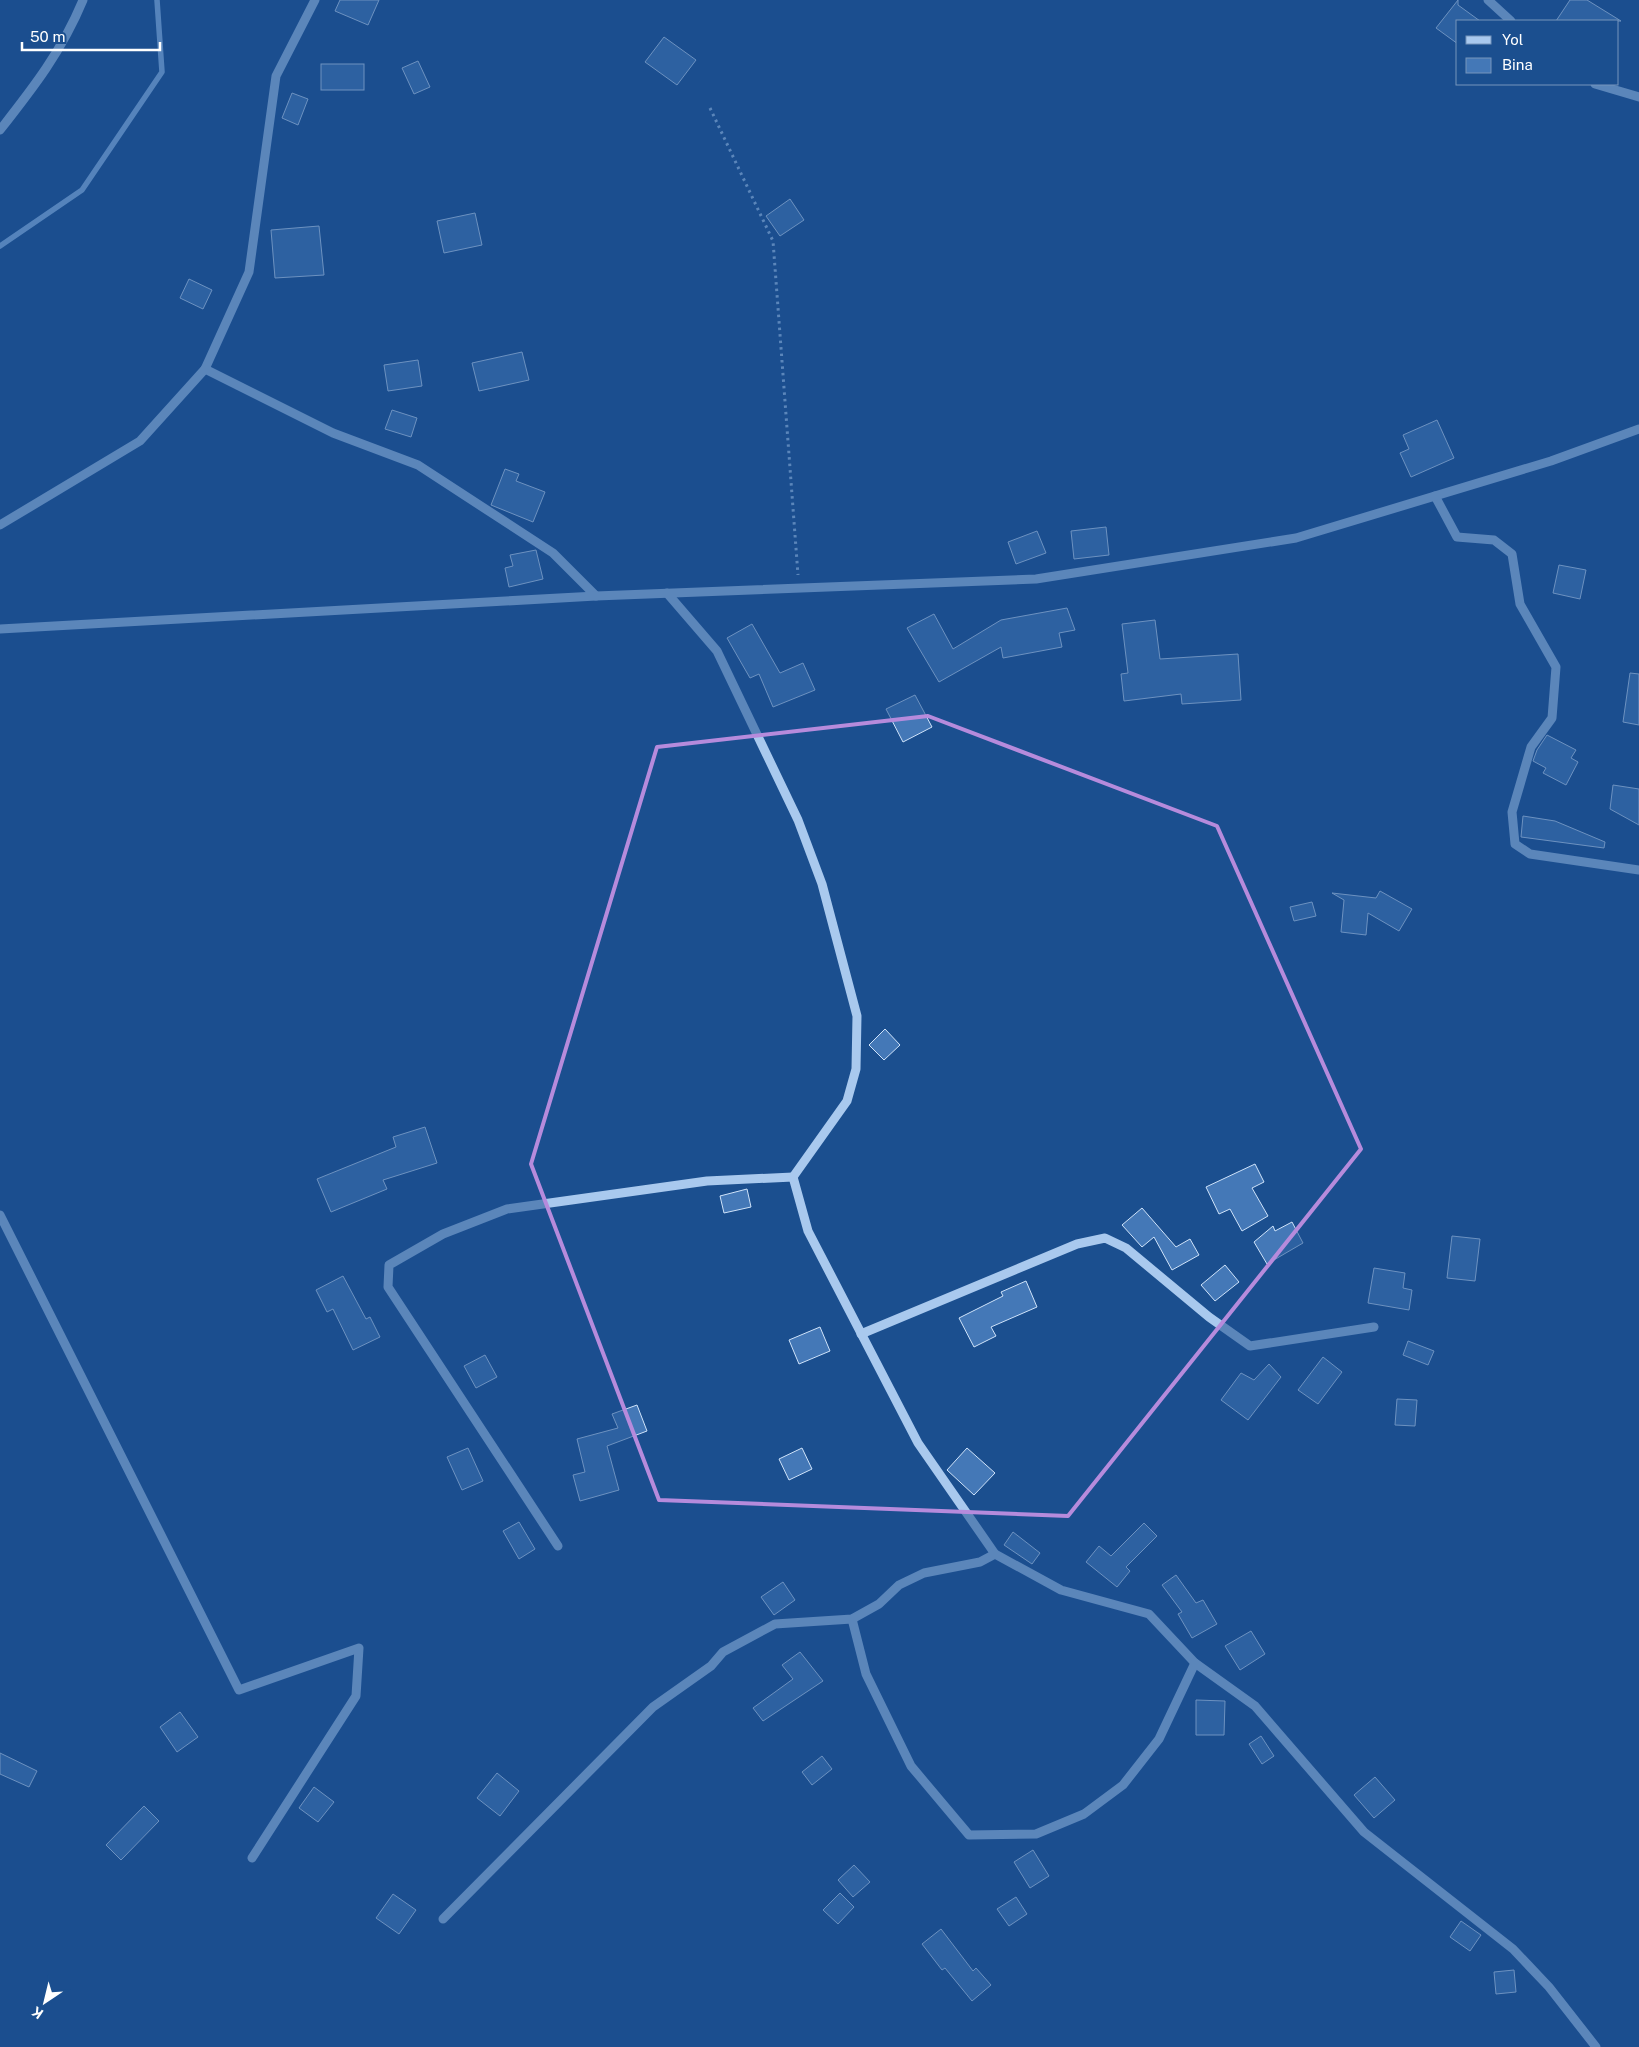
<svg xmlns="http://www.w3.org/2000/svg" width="1639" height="2047" font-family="'Public Sans',sans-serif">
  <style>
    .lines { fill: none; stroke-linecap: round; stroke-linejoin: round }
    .stream { stroke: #9cc4f0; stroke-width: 5.5 }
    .building { fill: #4478b7; stroke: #cfe3fa }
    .path { stroke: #a9c9ee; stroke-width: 3; stroke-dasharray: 2.5 4; stroke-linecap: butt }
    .minor { stroke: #a9c9ee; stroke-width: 9 }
    .marked { fill: none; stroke: #b68bdc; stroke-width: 4; stroke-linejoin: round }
  </style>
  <rect width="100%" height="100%" fill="#1b4f8f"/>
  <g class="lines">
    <path class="stream" d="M0,246L82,190L162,72L157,0"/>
  </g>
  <g class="building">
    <path d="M340,0H379L368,25L335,11Z"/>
    <path d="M1458,0V5L1480,21H1458V44L1436,28Z"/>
    <path d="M1570,0H1587L1621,21H1556Z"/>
    <path d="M664,37L696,60L677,85L645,62Z"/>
    <path d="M418,61L430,87L414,94L402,68Z"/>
    <rect x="321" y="64" width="43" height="26"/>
    <path d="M292,93L308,99L298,125L282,118Z"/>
    <path d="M790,199L804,220L780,236L766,216Z"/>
    <path d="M475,213L482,245L444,253L437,221Z"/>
    <path d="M319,226L324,275L275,278L271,230Z"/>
    <path d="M189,279L212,290L203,309L180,298Z"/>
    <path d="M522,352L529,380L479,391L472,363Z"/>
    <path d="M418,360L422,386L388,391L384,365Z"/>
    <path d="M392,410L417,418L411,437L385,429Z"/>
    <path d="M1437,420L1454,458L1411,477L1400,453L1409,449L1403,435Z"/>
    <path d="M505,469L519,474L516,481L545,492L533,522L491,505Z"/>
    <path d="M1106,527L1109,555L1074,559L1071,531Z"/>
    <path d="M1037,531L1046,553L1016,564L1008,542Z"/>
    <path d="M536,550L543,579L509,587L505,568L513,566L510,555Z"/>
    <path d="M1559,565L1586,570L1580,599L1553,593Z"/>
    <path d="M1067,608L1075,630L1059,633L1062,647L1003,658L1001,647L939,682L907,628L934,614L953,649L1001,620Z"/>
    <path d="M1155,620L1160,659L1238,654L1241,700L1182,704L1181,694L1124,701L1121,674L1128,673L1122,624Z"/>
    <path d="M752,624L780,673L803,663L815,690L773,707L759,674L750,678L727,638Z"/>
    <path d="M1630,673L1639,674V725L1623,722Z"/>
    <path d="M915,695L932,727L903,742L886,709Z"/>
    <path d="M1547,735L1576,750L1571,758L1578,762L1566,785L1543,773L1546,768L1533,761L1537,750Z"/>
    <path d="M1613,785L1639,789V825L1610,809Z"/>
    <path d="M1523,816L1555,821L1605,842L1604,848L1521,837Z"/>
    <path d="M1380,891L1412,909L1399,931L1368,913L1366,935L1341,932L1344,900L1332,893L1376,898Z"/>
    <path d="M1312,902L1316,916L1294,921L1290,907Z"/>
    <path d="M885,1029L900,1045L884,1060L869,1045Z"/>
    <path d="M425,1127L437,1163L383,1180L387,1189L331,1212L317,1179L396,1147L393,1137Z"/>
    <path d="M1255,1164L1264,1182L1252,1188L1268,1216L1242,1231L1230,1209L1219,1214L1206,1187Z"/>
    <path d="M747,1189L751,1207L724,1213L720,1196Z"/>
    <path d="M1142,1208L1176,1247L1190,1239L1199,1255L1172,1270L1154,1237L1142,1247L1122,1225Z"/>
    <path d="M1292,1222L1303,1243L1267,1264L1254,1242L1273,1226L1275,1231Z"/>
    <path d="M1452,1236L1480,1239L1475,1281L1447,1278Z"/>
    <path d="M1225,1265L1239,1282L1215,1301L1201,1285Z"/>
    <path d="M1374,1268L1405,1273L1403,1288L1412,1290L1409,1310L1368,1303Z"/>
    <path d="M343,1276L366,1319L370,1317L380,1337L353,1350L333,1309L327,1312L316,1290Z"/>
    <path d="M1026,1281L1037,1307L991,1327L996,1336L974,1347L959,1318L1003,1296L1001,1292Z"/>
    <path d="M820,1327L830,1351L799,1364L789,1340Z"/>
    <path d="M1408,1341L1434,1351L1428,1365L1403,1355Z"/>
    <path d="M485,1355L497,1377L476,1388L464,1366Z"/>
    <path d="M1323,1357L1342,1372L1318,1404L1298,1390Z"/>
    <path d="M1269,1364L1281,1377L1248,1420L1221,1400L1241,1373L1254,1380Z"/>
    <path d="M1397,1399L1417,1400L1415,1426L1395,1425Z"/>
    <path d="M637,1405L647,1431L607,1446L619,1490L580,1501L573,1475L585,1472L577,1439L618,1428L612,1414Z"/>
    <path d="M468,1448L483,1481L462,1490L447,1457Z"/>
    <path d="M802,1448L812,1469L789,1480L779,1459Z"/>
    <path d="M967,1448L995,1473L974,1495L947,1470Z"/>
    <path d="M519,1522L535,1549L519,1559L503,1531Z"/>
    <path d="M1144,1523L1157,1536L1126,1567L1130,1571L1117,1587L1086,1562L1099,1546L1111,1556Z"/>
    <path d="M1013,1532L1040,1553L1032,1564L1004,1545Z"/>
    <path d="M1176,1575L1196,1603L1203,1600L1217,1624L1192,1638L1178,1614L1182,1612L1162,1585Z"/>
    <path d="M783,1582L795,1600L774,1615L761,1597Z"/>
    <path d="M1251,1631L1265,1654L1240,1670L1225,1646Z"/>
    <path d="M800,1652L823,1681L763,1721L753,1708L793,1679L782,1665Z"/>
    <path d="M1196,1700L1225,1701L1224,1735H1196Z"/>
    <path d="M180,1712L198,1737L177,1752L160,1727Z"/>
    <path d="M1261,1736L1274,1756L1262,1764L1249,1744Z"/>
    <path d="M0,1753L37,1771L29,1787L0,1774Z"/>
    <path d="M822,1756L832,1769L812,1785L802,1772Z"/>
    <path d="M497,1773L519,1791L500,1816L477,1798Z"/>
    <path d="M1375,1777L1395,1800L1374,1818L1354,1795Z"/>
    <path d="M314,1787L334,1802L318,1822L299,1808Z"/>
    <path d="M144,1806L159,1821L121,1860L106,1845Z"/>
    <path d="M1033,1850L1049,1876L1030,1888L1014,1862Z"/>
    <path d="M854,1865L870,1882L853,1897L838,1880Z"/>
    <path d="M840,1893L854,1907L838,1924L823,1910Z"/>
    <path d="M393,1894L416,1910L399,1934L376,1918Z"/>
    <path d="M1016,1897L1027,1914L1009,1926L997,1909Z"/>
    <path d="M1461,1921L1481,1935L1470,1951L1450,1937Z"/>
    <path d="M941,1929L973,1971L976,1968L991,1985L972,2001L945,1968L942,1970L922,1944Z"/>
    <path d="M1514,1970L1516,1992L1496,1994L1494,1972Z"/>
  </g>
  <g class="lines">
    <path class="path" d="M710,108L773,241L798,575"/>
    <g class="minor">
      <path d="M1488,0L1511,21"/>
      <path d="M1595,84L1639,97"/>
      <path d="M0,130C33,88 62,51 83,0"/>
      <path d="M205,369L333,433L418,465L553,553L596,596"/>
      <path d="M1435,496L1457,537L1494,540L1512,554L1520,604L1556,667L1552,718L1531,747L1512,812L1515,844L1530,854L1639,870"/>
      <path d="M0,525L140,441L205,369L249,272L276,76L315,0"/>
      <path d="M667,593L717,651L798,820L822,884L857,1016L856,1069L847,1101L793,1177"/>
      <path d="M0,629L596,596L1036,579L1296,538L1551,461L1639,429"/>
      <path d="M793,1177L808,1231L918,1443L995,1554L1061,1590L1149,1614L1195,1663L1255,1706L1364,1832L1513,1949L1549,1987L1596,2047"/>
      <path d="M0,1215L239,1690L359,1648L356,1696L252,1858"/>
      <path d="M861,1334L1077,1244L1105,1238L1126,1248L1209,1317L1250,1346L1374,1327"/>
      <path d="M558,1546L388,1287L389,1265L443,1234L507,1209L707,1181L793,1177"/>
      <path d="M852,1619L866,1674L911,1766L969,1835L1036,1834L1084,1814L1123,1785L1159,1739L1195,1663"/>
      <path d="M443,1919L653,1707L711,1666L723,1652L775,1624L852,1619L879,1604L899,1585L924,1573L980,1562L995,1554"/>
    </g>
  </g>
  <path d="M0 0H1639V2047H0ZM928,716L1217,826L1361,1149L1068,1516L659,1500L531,1164L657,747Z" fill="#1b4f8f" fill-opacity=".55" fill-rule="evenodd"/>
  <path class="marked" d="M928,716L1217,826L1361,1149L1068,1516L659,1500L531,1164L657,747Z"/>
  <rect x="1456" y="20" width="162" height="65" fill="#1b4f8f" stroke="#7695bc"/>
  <rect x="1466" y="36" width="25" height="8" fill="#a9c9ee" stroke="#7695bc"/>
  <text x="1502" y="45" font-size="15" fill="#ffffff">Yol</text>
  <rect x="1466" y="58" width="25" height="15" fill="#4478b7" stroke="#7695bc"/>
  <text x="1502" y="70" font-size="15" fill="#ffffff">Bina</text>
  <g transform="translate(45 2002) rotate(215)" stroke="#1b4f8f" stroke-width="4" paint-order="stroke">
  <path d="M0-4L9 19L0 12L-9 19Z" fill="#ffffff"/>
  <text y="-8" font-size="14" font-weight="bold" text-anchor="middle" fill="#ffffff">K</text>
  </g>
  <path d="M22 42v8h138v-8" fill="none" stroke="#ffffff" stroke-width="2.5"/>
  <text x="30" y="42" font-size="15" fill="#ffffff" stroke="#1b4f8f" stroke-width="4" paint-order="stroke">50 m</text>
</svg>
